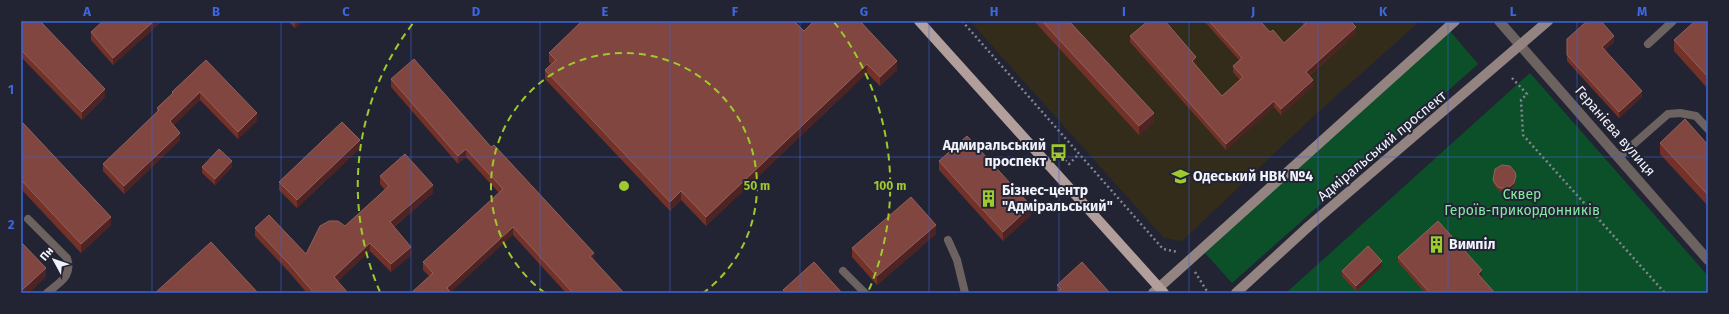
<svg xmlns="http://www.w3.org/2000/svg" width="1729" height="314" font-family="'Fira Sans',sans-serif">
  <style>
    .education { fill: #342c1b }
    .green { fill: #0c5029 }
    .lines { fill: none; stroke-linecap: round; stroke-linejoin: round }
    .path { stroke: #848693; stroke-width: 2.5; stroke-dasharray: 2 3; stroke-linecap: butt }
    .lane { stroke: #6c6260; stroke-width: 8 }
    .street { stroke: #6c6260; stroke-width: 10 }
    .secondary { stroke: #938481; stroke-width: 10 }
    .primary { stroke: #b29e9b; stroke-width: 10 }
    .wall { fill: #733128 }
    .shaded-wall { fill: #4d2323 }
    .building { fill: #81463f; stroke: #92615c }
    .grid { fill: none; stroke: #3d67dd; stroke-width: 1; stroke-opacity: 0.55 }
    .ring { fill: none; stroke: #9fca2d; stroke-width: 2; stroke-dasharray: 7 5 }
    .labels { text-anchor: middle; dominant-baseline: central; stroke-width: 4; stroke-linejoin: round; paint-order: stroke }
    .street-label { font-size: 14px; fill: #f0f2fc; stroke: #222433 }
    .poi-label { font-size: 14px; font-weight: bold; fill: #f0f2fc; stroke: #222433; text-anchor: start }
    .park-label { font-size: 14px; fill: #85e8a4; stroke: #222433 }
    .centre { fill: #9fca2d; stroke: #222433; stroke-width: 2 }
    .ring-label { font-size: 12px; text-anchor: middle; font-weight: bold; fill: #9fca2d; stroke: #222433; stroke-width: 4; stroke-linejoin: round; paint-order: stroke }
    .neatline { fill: none; stroke: #3d67dd; stroke-width: 1.5 }
    .grid-label { font-size: 13px; text-anchor: middle; font-weight: bold; fill: #3d67dd }
  </style>
  <rect width="100%" height="100%" fill="#222433"/>
  <path class="education" d="M970,21H1420L1316,114L1182,241L1164,238Z"/>
  <g class="green">
    <path d="M1449,30L1478,64L1232,283L1205,253Z"/>
    <path d="M1530,73L1708,276V293H1286Z"/>
  </g>
  <g class="lines">
    <g class="path">
      <path d="M962,21L1163,249L1178,252"/>
      <path d="M1512,78L1527,94L1521,100L1523,135L1665,293"/>
      <path d="M1065,160L1069,164L1079,154"/>
      <path d="M1195,272L1208,293"/>
    </g>
    <g class="lane">
      <path d="M1648,44L1673,21"/>
      <path d="M1619,157L1668,114L1680,113L1696,116L1708,129"/>
      <path d="M28,219L67,258C73,276 60,282 47,293"/>
      <path d="M948,240L957,260L965,293"/>
      <path d="M843,271L865,293"/>
    </g>
    <path class="street" d="M1499,21L1708,260"/>
    <g class="secondary">
      <path d="M1153,293L1455,21"/>
      <path d="M1236,293L1309,226L1548,21"/>
    </g>
    <path class="primary" d="M919,21L1164,293"/>
  </g>
  <g class="wall">
    <path d="M21,21L105,97L82,120L21,57Z"/>
    <path d="M162,21L113,65L91,40V32Z"/>
    <path d="M288,21H303L295,28Z"/>
    <path d="M1034,21H1069L1154,122L1139,135Z"/>
    <path d="M1204,21H1260L1270,32L1284,43L1304,25L1301,21H1350L1356,33L1309,76L1313,86L1281,115L1274,107L1226,150L1130,42V36L1196,63L1195,64L1222,96L1240,80L1233,72V66L1239,60Z"/>
    <path d="M1708,21V89L1674,51V40Z"/>
    <path d="M804,31L897,70L880,86L867,73L706,226L681,200L670,211L545,79V70L551,64L549,62V53Z"/>
    <path d="M1614,42L1605,50L1642,97L1619,118L1567,61V55Z"/>
    <path d="M206,60L257,121L238,139L200,100L173,125L180,140L124,194L103,171V164L157,112V108L172,94V92Z"/>
    <path d="M391,79L491,147L624,293H566L513,235L429,276L423,270V262L499,193L466,157L458,164L391,87Z"/>
    <path d="M21,126L111,225L81,253L21,189Z"/>
    <path d="M1660,143L1708,145V206L1660,154Z"/>
    <path d="M360,148L297,208L279,190V182Z"/>
    <path d="M939,161L1031,215L1003,241L939,170Z"/>
    <path d="M202,167H232L215,185L202,173Z"/>
    <path d="M380,176L433,193L394,227L411,255L391,272L370,251L337,282L348,293H307L289,272L255,236V228L306,254L345,226L385,190L380,184Z"/>
    <path d="M1516,179L1514,186L1508,191H1500L1497,189L1493,183V180Z"/>
    <path d="M936,234L877,285L852,257V248Z"/>
    <path d="M1398,257L1482,276L1481,277L1495,293H1425L1398,262Z"/>
    <path d="M1382,267L1356,291L1342,276V271Z"/>
    <path d="M1057,285L1109,293L1057,292Z"/>
  </g>
  <g class="shaded-wall">
    <path d="M154,21H162L113,65V58Z"/>
    <path d="M295,21H303L295,28Z"/>
    <path d="M1356,27V33L1306,78V72Z"/>
    <path d="M1614,36V42L1602,53V47Z"/>
    <path d="M1196,57V63L1192,67V61Z"/>
    <path d="M897,61V70L880,86V77Z"/>
    <path d="M867,64V73L706,226V217Z"/>
    <path d="M1313,80V86L1281,115V109Z"/>
    <path d="M105,89V97L82,120V112Z"/>
    <path d="M1642,91V97L1619,118V112Z"/>
    <path d="M200,92V100L170,129V121Z"/>
    <path d="M1274,101V107L1226,150V144Z"/>
    <path d="M257,113V121L238,139V132Z"/>
    <path d="M1154,113V122L1139,135V126Z"/>
    <path d="M180,133V140L124,194V186Z"/>
    <path d="M360,140V148L297,208V200Z"/>
    <path d="M466,149V157L458,164V156Z"/>
    <path d="M232,161V167L215,185V179Z"/>
    <path d="M1516,176V179L1514,186L1508,191V188Z"/>
    <path d="M433,185V193L390,230V222Z"/>
    <path d="M681,191V200L670,211V202Z"/>
    <path d="M1031,206V215L1003,241V232Z"/>
    <path d="M111,217V225L81,253V244Z"/>
    <path d="M936,225V234L877,285V276Z"/>
    <path d="M513,227V235L450,293L447,288Z"/>
    <path d="M370,243V251L334,285V277Z"/>
    <path d="M411,247V255L391,272V264Z"/>
    <path d="M594,253V261L590,256Z"/>
    <path d="M1382,261V267L1356,291V286Z"/>
    <path d="M46,268V277L29,293H21V291Z"/>
    <path d="M1482,270V276L1478,279V274Z"/>
  </g>
  <g class="building">
    <path d="M21,21H40L105,89L82,112L21,50Z"/>
    <path d="M103,21H154L113,58L91,32Z"/>
    <path d="M582,21H794L804,31L814,21H860L897,61L880,77L867,64L706,217L681,191L670,202L545,70L556,60L549,53Z"/>
    <path d="M1042,21H1069L1154,113L1139,126Z"/>
    <path d="M1148,21H1165L1196,57L1192,61L1222,96L1243,77L1233,66L1242,58L1209,21H1260L1270,32L1273,30L1284,43L1307,22V21H1350L1356,27L1306,72L1313,80L1281,109L1274,101L1226,144L1130,36Z"/>
    <path d="M1587,21H1601L1614,36L1602,47L1642,91L1619,112L1567,55V39Z"/>
    <path d="M1695,21H1708V77L1674,40Z"/>
    <path d="M414,59L491,147L494,145L594,253L590,256L624,293H573L513,227L447,288L451,293H411L433,273L423,262L503,189L466,149L458,156L391,79Z"/>
    <path d="M206,60L257,113L238,132L200,92L170,121L180,133L124,186L103,164L159,110L157,108L173,93L172,92Z"/>
    <path d="M1685,119L1708,145V195L1660,143Z"/>
    <path d="M342,122L360,140L297,200L279,182Z"/>
    <path d="M23,123L111,217L81,244L21,180V126Z"/>
    <path d="M967,136L1031,206L1003,232L939,161Z"/>
    <path d="M219,149L232,161L215,179L202,167Z"/>
    <path d="M405,154L433,185L390,222L411,247L391,264L370,243L334,277L348,293H314L289,264L255,228L269,215L306,254L320,226L329,221H338L345,226L389,186L380,176Z"/>
    <path d="M1502,165L1510,166L1515,172L1516,176L1514,183L1508,188H1500L1497,186L1493,180L1495,169Z"/>
    <path d="M911,197L936,225L877,276L852,248Z"/>
    <path d="M1438,221L1482,270L1478,274L1495,293H1430L1398,257Z"/>
    <path d="M21,242L46,268L21,291Z"/>
    <path d="M211,242L258,293H155Z"/>
    <path d="M1368,246L1382,261L1356,286L1342,271Z"/>
    <path d="M814,262L842,293H786L783,290Z"/>
    <path d="M1082,262L1109,292L1108,293H1057L1061,289L1057,285Z"/>
  </g>
  <path class="grid" d="M152,21V293M281,21V293M411,21V293M540,21V293M670,21V293M800,21V293M929,21V293M1059,21V293M1189,21V293M1318,21V293M1448,21V293M1577,21V293M21,157H1708"/>
  <g class="ring">
    <path d="M545 293A133 133 0 1 1 703 293"/>
    <path d="M380 292A266 266 0 0 1 414 22M834 22A266 266 0 0 1 868 292"/>
  </g>
  <defs>
    <symbol id="bus-bare" viewBox="-9 -9 18 18"><path d="M-5-6H5V4H4V6H2V4H-2V6H-4V4H-5ZM-3.5-4V0h7V-4ZM-3.5 1.2v1.5H-2V1.2ZM2 1.2v1.5H3.5V1.2Z" fill="#9fca2d" stroke="#222433" stroke-width="2.5" paint-order="stroke"/></symbol>
    <symbol id="school-bare" viewBox="-9 -9 18 18"><path d="M0-5L7-2L0 1L-7-2ZM-4 1L0 2.5L4 1V4Q0 6-4 4Z" fill="#9fca2d" stroke="#222433" stroke-width="2.5" paint-order="stroke"/></symbol>
    <symbol id="building-bare" viewBox="-9 -9 18 18"><path d="M-4-6H4V6H1V3H-1V6H-4ZM-2.5-4.3h1.7v1.8h-1.7ZM.8-4.3h1.7v1.8H.8ZM-2.5-1h1.7V.8h-1.7ZM.8-1h1.7V.8H.8Z" fill="#9fca2d" stroke="#222433" stroke-width="2.5" paint-order="stroke"/></symbol>
  </defs>
  <g fill-rule="evenodd">
    <use href="#bus-bare" x="1046" y="140" width="25" height="25"/>
    <use href="#school-bare" x="1168" y="164" width="25" height="25"/>
    <use href="#building-bare" x="976" y="186" width="25" height="25"/>
    <use href="#building-bare" x="1424" y="232" width="25" height="25"/>
  </g>
  <g class="labels">
    <g class="street-label">
      <text transform="translate(1615 131) rotate(49)">Геранієва вулиця</text>
      <text transform="translate(1382 146) rotate(-40)">Адміральський проспект</text>
    </g>
    <g class="poi-label">
      <text x="1046" y="145" text-anchor="end">Адмиральський<tspan x="1046" dy="16">проспект</tspan></text>
      <text x="1193" y="176">Одеський НВК №4</text>
      <text x="1002" y="190">Бізнес-центр<tspan x="1002" dy="16">"Адміральський"</tspan></text>
      <text x="1449" y="244">Вимпіл</text>
    </g>
    <g class="park-label">
      <text x="1522" y="194">Сквер<tspan x="1522" dy="16">Героїв-прикордонників</tspan></text>
    </g>
  </g>
  <circle cx="624" cy="186" r="6" class="centre"/>
  <g class="ring-label">
    <text x="757" y="190">50 m</text>
    <text x="890" y="190">100 m</text>
  </g>
  <rect width="1729" height="314" fill="none" stroke="#222433" stroke-width="44"/>
  <g transform="translate(54 260) rotate(310)" stroke="#222433" stroke-width="3" paint-order="stroke">
  <path d="M0-3L7 15L0 10L-7 15Z" fill="#f0f2fc"/>
  <text y="-6" font-size="11" font-weight="bold" text-anchor="middle" fill="#f0f2fc">Пн</text>
  </g>
  <rect x="22" y="22" width="1685" height="270" class="neatline"/>
  <g class="grid-label">
    <text x="87" y="16">A</text>
    <text x="216" y="16">B</text>
    <text x="346" y="16">C</text>
    <text x="476" y="16">D</text>
    <text x="605" y="16">E</text>
    <text x="735" y="16">F</text>
    <text x="864" y="16">G</text>
    <text x="994" y="16">H</text>
    <text x="1124" y="16">I</text>
    <text x="1253" y="16">J</text>
    <text x="1383" y="16">K</text>
    <text x="1513" y="16">L</text>
    <text x="1642" y="16">M</text>
    <text x="11" y="94">1</text>
    <text x="11" y="229">2</text>
  </g>
</svg>
